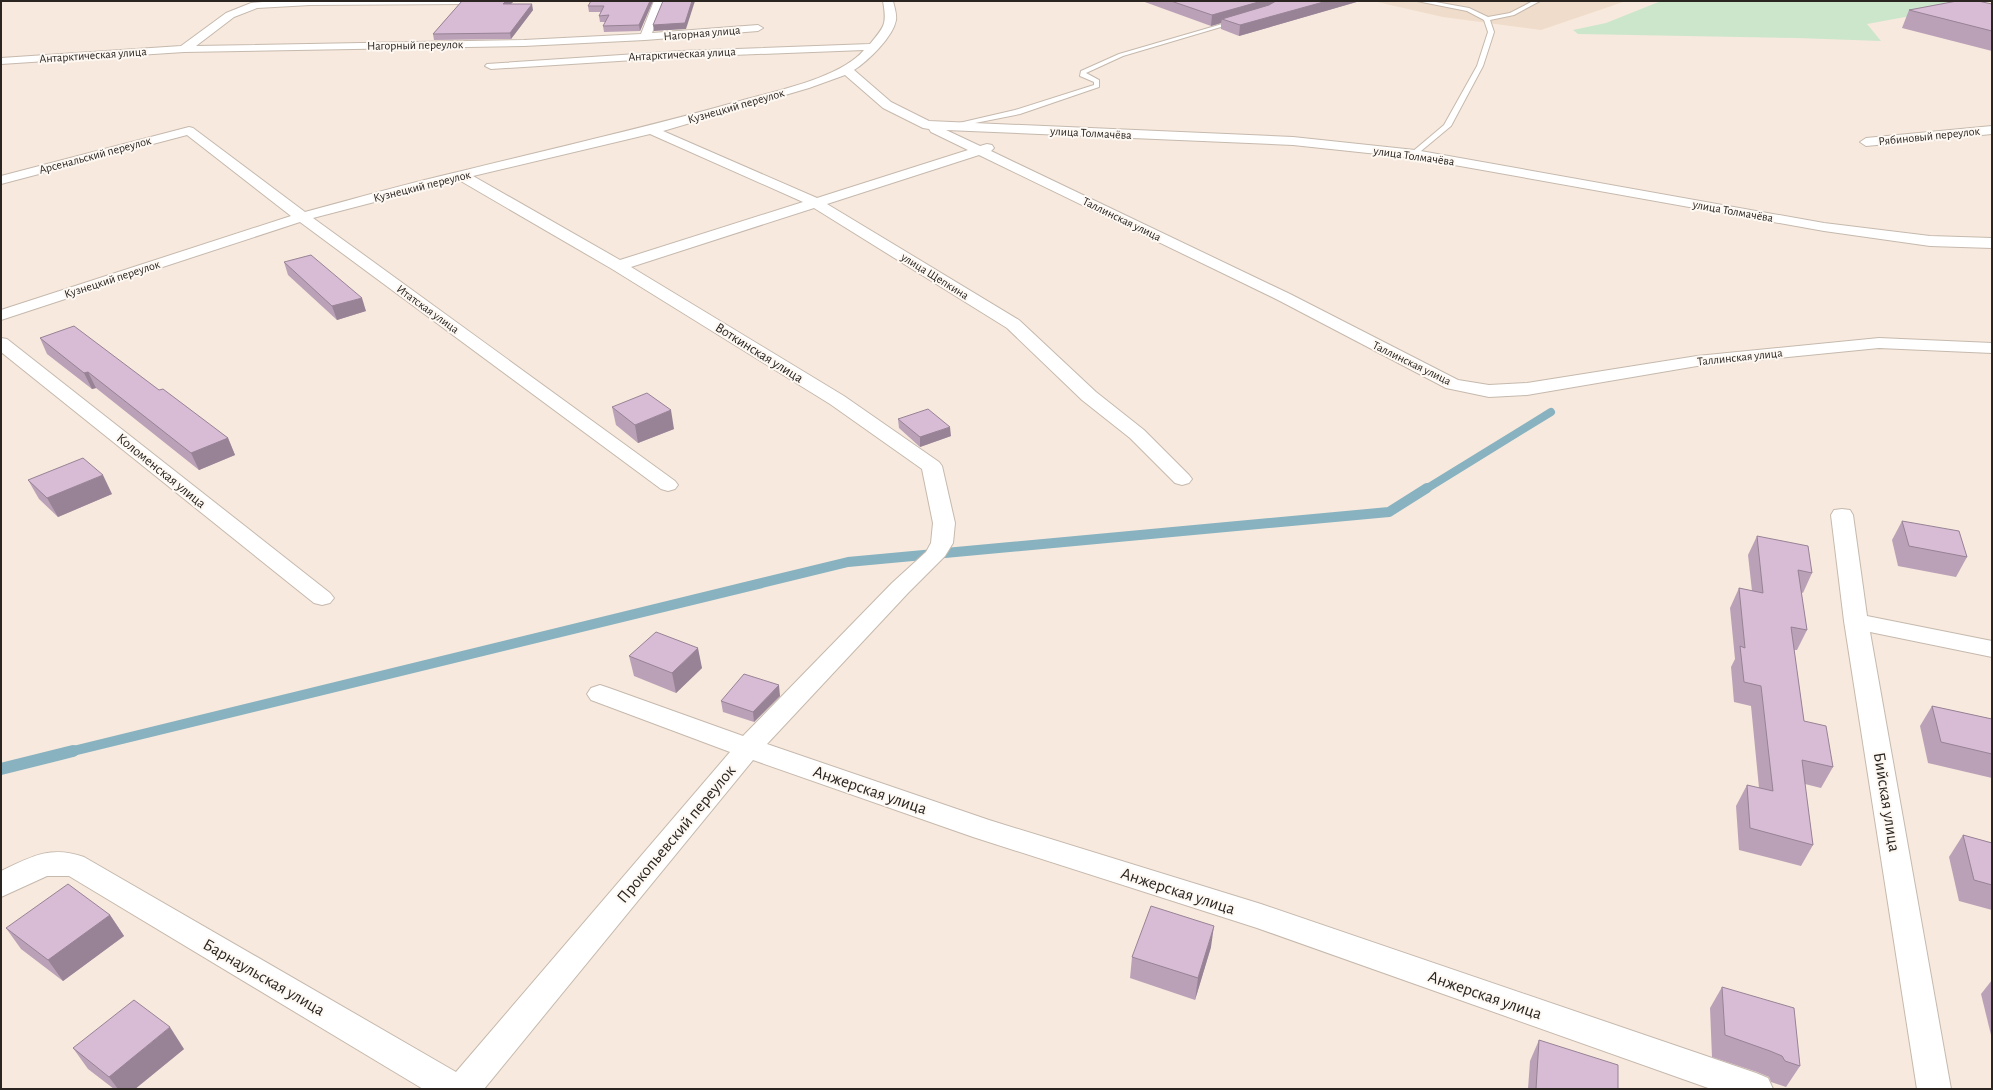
<svg xmlns="http://www.w3.org/2000/svg" width="1993" height="1090" font-family="'Alegreya Sans',sans-serif">
  <style>
    .built { fill: #f0dcca }
    .green { fill: #cce6cc }
    .lines { fill: none; stroke-linecap: round; stroke-linejoin: round }
    .stream-far2 { stroke: #88b2c0; stroke-width: 8 }
    .stream-far1 { stroke: #88b2c0; stroke-width: 10 }
    .stream { stroke: #88b2c0; stroke-width: 12 }
    .lane-casing { stroke: #c6b9ad; stroke-width: 2 }
    .street-casing { stroke: #c6b9ad; stroke-width: 2 }
    .lane { fill: #fff; fill-rule: evenodd }
    .street { fill: #fff; fill-rule: evenodd }
    .wall { fill: #baa1b7 }
    .shaded-wall { fill: #978395 }
    .building { fill: #d8bbd5; stroke: #978395 }
    .labels { text-anchor: middle; dominant-baseline: central; stroke-width: 4; stroke-linejoin: round; paint-order: stroke }
    .far-street-label { font-size: 12px; fill: #2a2521; stroke: #fef8f3 }
    .street-label { font-size: 14px; fill: #2a2521; stroke: #fef8f3 }
    .near-street-label { font-size: 17px; fill: #2a2521; stroke: #fef8f3 }
  </style>
  <rect width="100%" height="100%" fill="#f7e9dd"/>
  <path class="built" d="M1373,1H1626L1541,30L1443,17Z"/>
  <path class="green" d="M1661,1H1992L1867,24L1881,41L1797,38L1578,34L1573,30L1606,23Z"/>
  <g class="lines">
    <path class="stream-far2" d="M1426,489L1551,412"/>
    <path class="stream-far1" d="M69,752L848,562L1389,512L1427,488"/>
    <path class="stream" d="M1,769L73,751"/>
    <defs>
      <g id="lane">
        <path d="M1417,1H1430L1469,8L1488,17L1510,13L1533,1H1540L1514,15L1490,20L1494,32L1483,66L1451,126L1415,156H1412V152L1444,125L1477,66L1488,32L1484,20L1467,11Z"/>
        <path d="M1236,20L1241,21L1123,56L1086,73L1099,80V87L1020,114L950,128L946,126L1015,110L1094,85V82L1080,76L1081,71L1119,54Z"/>
      </g>
      <g id="street">
        <path d="M274,1H470L465,4L310,5L257,8L234,17L196,46L524,40L641,34L654,1H664L652,33L758,25L763,28L758,31L645,40L524,46L184,52L1,64V58L181,46L226,13L251,3Z"/>
        <path d="M883,1H893C894,6 897,14 896,20C893,37 868,61 854,70L891,102L929,121L1293,137L1415,150L1824,223L1930,236L1992,238V248L1930,246L1824,231L1415,158L1293,145L946,130L980,146L987,144L992,145L994,148L991,151L1290,294L1458,380L1489,385L1527,383L1697,356L1879,338L1992,343V353L1879,348L1697,366L1527,395L1489,397L1446,388L1278,300L979,155L827,204L1019,320L1096,392L1144,430L1189,475L1192,479L1189,483L1182,485L1175,483L1130,438L1082,400L1007,328L814,208L631,267L844,396L939,462L942,466L955,523L953,543L945,556L908,593L767,744L989,820L1261,904L1756,1073L1768,1078L1773,1089H1711L1257,928L973,837L753,760L484,1089H423L69,876H47L1,897V871C31,857 50,845 84,857L456,1072L730,752L591,700L587,694L591,688L600,685L609,688L743,736L892,583L926,552L931,543L933,523L922,469L830,404L612,269L459,180L313,218L675,481L678,485L675,489L668,491L661,489L300,222L1,320V310L291,216L187,135L1,184V176L189,127L193,128L305,212C357,198 409,183 462,171C555,148 648,127 740,101C775,91 841,78 864,50L682,57L491,69L485,66L487,64L682,51L870,44C885,26 887,24 883,1ZM845,75L883,108L923,128L929,129L931,132L968,150L817,198L663,131L809,88ZM650,134L803,202L620,260L473,176Z"/>
        <path d="M1992,126V134L1866,146L1860,142L1866,138Z"/>
        <path d="M1,338L7,339L330,593L334,598L330,603L322,605L314,603L1,352Z"/>
        <path d="M1842,509L1850,510L1853,515L1867,616L1992,641V657L1870,632L1951,1089H1917L1844,621L1831,515L1834,510Z"/>
      </g>
    </defs>
    <use href="#lane" class="lane-casing"/>
    <use href="#street" class="street-casing"/>
    <use href="#lane" class="lane"/>
    <use href="#street" class="street"/>
  </g>
  <g class="wall">
    <path d="M462,1H514L511,4L533,10L511,39L434,40L433,34Z"/>
    <path d="M653,1L640,31L604,32L603,26L606,22H600L599,16L601,12H589L588,6Z"/>
    <path d="M1142,1H1360L1239,36L1221,29V23L1211,26Z"/>
    <path d="M1992,4V51L1902,28L1909,10Z"/>
    <path d="M284,262L366,311L337,320L288,275Z"/>
    <path d="M40,338L159,390L228,438L235,455L199,470L96,388L92,389L47,354Z"/>
    <path d="M612,407L674,429L638,443L616,425Z"/>
    <path d="M898,419L951,436L920,447L899,428Z"/>
    <path d="M28,480L112,494L58,517L39,499Z"/>
    <path d="M1902,521L1967,557L1956,577L1898,566L1892,540Z"/>
    <path d="M1757,536L1812,573L1803,593L1801,592L1807,630L1797,650H1794L1804,721L1833,767L1821,788L1805,784L1813,845L1801,866L1739,850L1736,806L1747,785L1759,788L1751,706L1734,702L1731,667L1735,659L1730,608L1739,588L1752,591L1748,555Z"/>
    <path d="M629,656L702,668L676,693L634,676Z"/>
    <path d="M780,696L754,722L723,712L721,701Z"/>
    <path d="M1932,706L1992,719V778L1928,763L1920,726Z"/>
    <path d="M1963,835L1992,843V910L1959,901L1949,857Z"/>
    <path d="M110,915L124,936L63,981L21,949L6,928Z"/>
    <path d="M1211,947L1195,1000L1130,978L1132,957Z"/>
    <path d="M1992,980V1039L1981,994Z"/>
    <path d="M1722,987L1800,1066L1786,1087L1771,1082L1769,1077L1757,1072L1712,1057L1710,1008Z"/>
    <path d="M1539,1040L1618,1089H1528L1530,1061Z"/>
    <path d="M73,1048L184,1049L135,1089H114L88,1069Z"/>
  </g>
  <g class="shaded-wall">
    <path d="M506,1H514L504,10L503,4Z"/>
    <path d="M650,1H653L640,31L639,25Z"/>
    <path d="M692,1H695L686,29L654,31L653,25Z"/>
    <path d="M1262,1H1286L1262,11L1222,19L1221,23L1211,26L1212,15Z"/>
    <path d="M1327,1H1360L1239,36L1240,25Z"/>
    <path d="M532,4L533,10L511,39L510,33Z"/>
    <path d="M362,298L366,311L337,320L332,306Z"/>
    <path d="M88,372L96,388L92,389L84,373Z"/>
    <path d="M671,410L674,429L638,443L635,425Z"/>
    <path d="M950,427L951,436L920,447V437Z"/>
    <path d="M228,438L235,455L199,470L191,453Z"/>
    <path d="M103,475L112,494L58,517L47,498Z"/>
    <path d="M698,648L702,668L676,693L672,673Z"/>
    <path d="M779,685L780,696L754,722L753,712Z"/>
    <path d="M110,915L124,936L63,981L48,960Z"/>
    <path d="M1214,926L1211,947L1195,1000L1198,978Z"/>
    <path d="M170,1027L184,1049L135,1089H118L109,1077Z"/>
  </g>
  <g class="building">
    <path d="M462,1H506L503,4H532L510,33L433,34Z"/>
    <path d="M591,1H650L639,25L603,26L609,15L599,16L604,6H588Z"/>
    <path d="M663,1H692L685,23L653,25Z"/>
    <path d="M1171,1H1262L1212,15Z"/>
    <path d="M1276,1H1327L1240,25L1222,19L1269,5Z"/>
    <path d="M1957,1H1978L1992,4V31L1909,10Z"/>
    <path d="M311,255L362,298L332,306L284,262Z"/>
    <path d="M74,326L159,390L163,389L228,438L191,453L88,372L84,373L40,338Z"/>
    <path d="M647,393L671,410L635,425L612,407Z"/>
    <path d="M928,409L950,427L920,437L898,419Z"/>
    <path d="M83,458L103,475L47,498L28,480Z"/>
    <path d="M1902,521L1959,531L1967,557L1909,546Z"/>
    <path d="M1757,536L1808,546L1812,573L1798,570L1807,630L1791,627L1804,721L1826,726L1833,767L1802,760L1813,845L1750,828L1747,785L1773,791L1761,686L1744,682L1740,646L1745,648L1739,588L1763,593Z"/>
    <path d="M656,632L698,648L672,673L629,656Z"/>
    <path d="M744,674L779,685L753,712L721,701Z"/>
    <path d="M1932,706L1992,719V754L1941,742Z"/>
    <path d="M1963,835L1992,843V885L1974,880Z"/>
    <path d="M68,884L110,915L48,960L6,928Z"/>
    <path d="M1151,906L1214,926L1198,978L1132,957Z"/>
    <path d="M1722,987L1794,1008L1800,1066L1785,1061L1782,1056L1770,1051L1725,1035Z"/>
    <path d="M134,1000L170,1027L109,1077L73,1048Z"/>
    <path d="M1539,1040L1618,1065V1089H1536Z"/>
  </g>
  <g class="labels">
    <g class="far-street-label">
      <text transform="translate(702 33) rotate(-5)">Нагорная улица</text>
      <text transform="translate(415 45) rotate(-1)">Нагорный переулок</text>
      <text transform="translate(682 54) rotate(-3)">Антарктическая улица</text>
      <text transform="translate(93 55) rotate(-4)">Антарктическая улица</text>
      <text transform="translate(736 106) rotate(-16)">Кузнецкий переулок</text>
      <text transform="translate(1091 133) rotate(3)">улица Толмачёва</text>
      <text transform="translate(1929 136) rotate(-6)">Рябиновый переулок</text>
      <text transform="translate(95 155) rotate(-15)">Арсенальский переулок</text>
      <text transform="translate(1414 156) rotate(8)">улица Толмачёва</text>
      <text transform="translate(422 186) rotate(-14)">Кузнецкий переулок</text>
      <text transform="translate(1733 211) rotate(10)">улица Толмачёва</text>
      <text transform="translate(1122 219) rotate(26)">Таллинская улица</text>
      <text transform="translate(935 276) rotate(32)">улица Щепкина</text>
      <text transform="translate(112 279) rotate(-18)">Кузнецкий переулок</text>
      <text transform="translate(428 309) rotate(36)">Итатская улица</text>
      <text transform="translate(1740 357) rotate(-6)">Таллинская улица</text>
      <text transform="translate(1412 363) rotate(26)">Таллинская улица</text>
    </g>
    <g class="street-label">
      <text transform="translate(759 353) rotate(32)">Воткинская улица</text>
      <text transform="translate(161 471) rotate(39)">Коломенская улица</text>
    </g>
    <g class="near-street-label">
      <text transform="translate(870 790) rotate(19)">Анжерская улица</text>
      <text transform="translate(1887 802) rotate(81)">Бийская улица</text>
      <text transform="translate(676 834) rotate(-50)">Прокопьевский переулок</text>
      <text transform="translate(1178 891) rotate(18)">Анжерская улица</text>
      <text transform="translate(264 977) rotate(30)">Барнаульская улица</text>
      <text transform="translate(1485 995) rotate(19)">Анжерская улица</text>
    </g>
  </g>
  <rect width="1993" height="1090" fill="none" stroke="#2a2521" stroke-width="4"/>
</svg>
